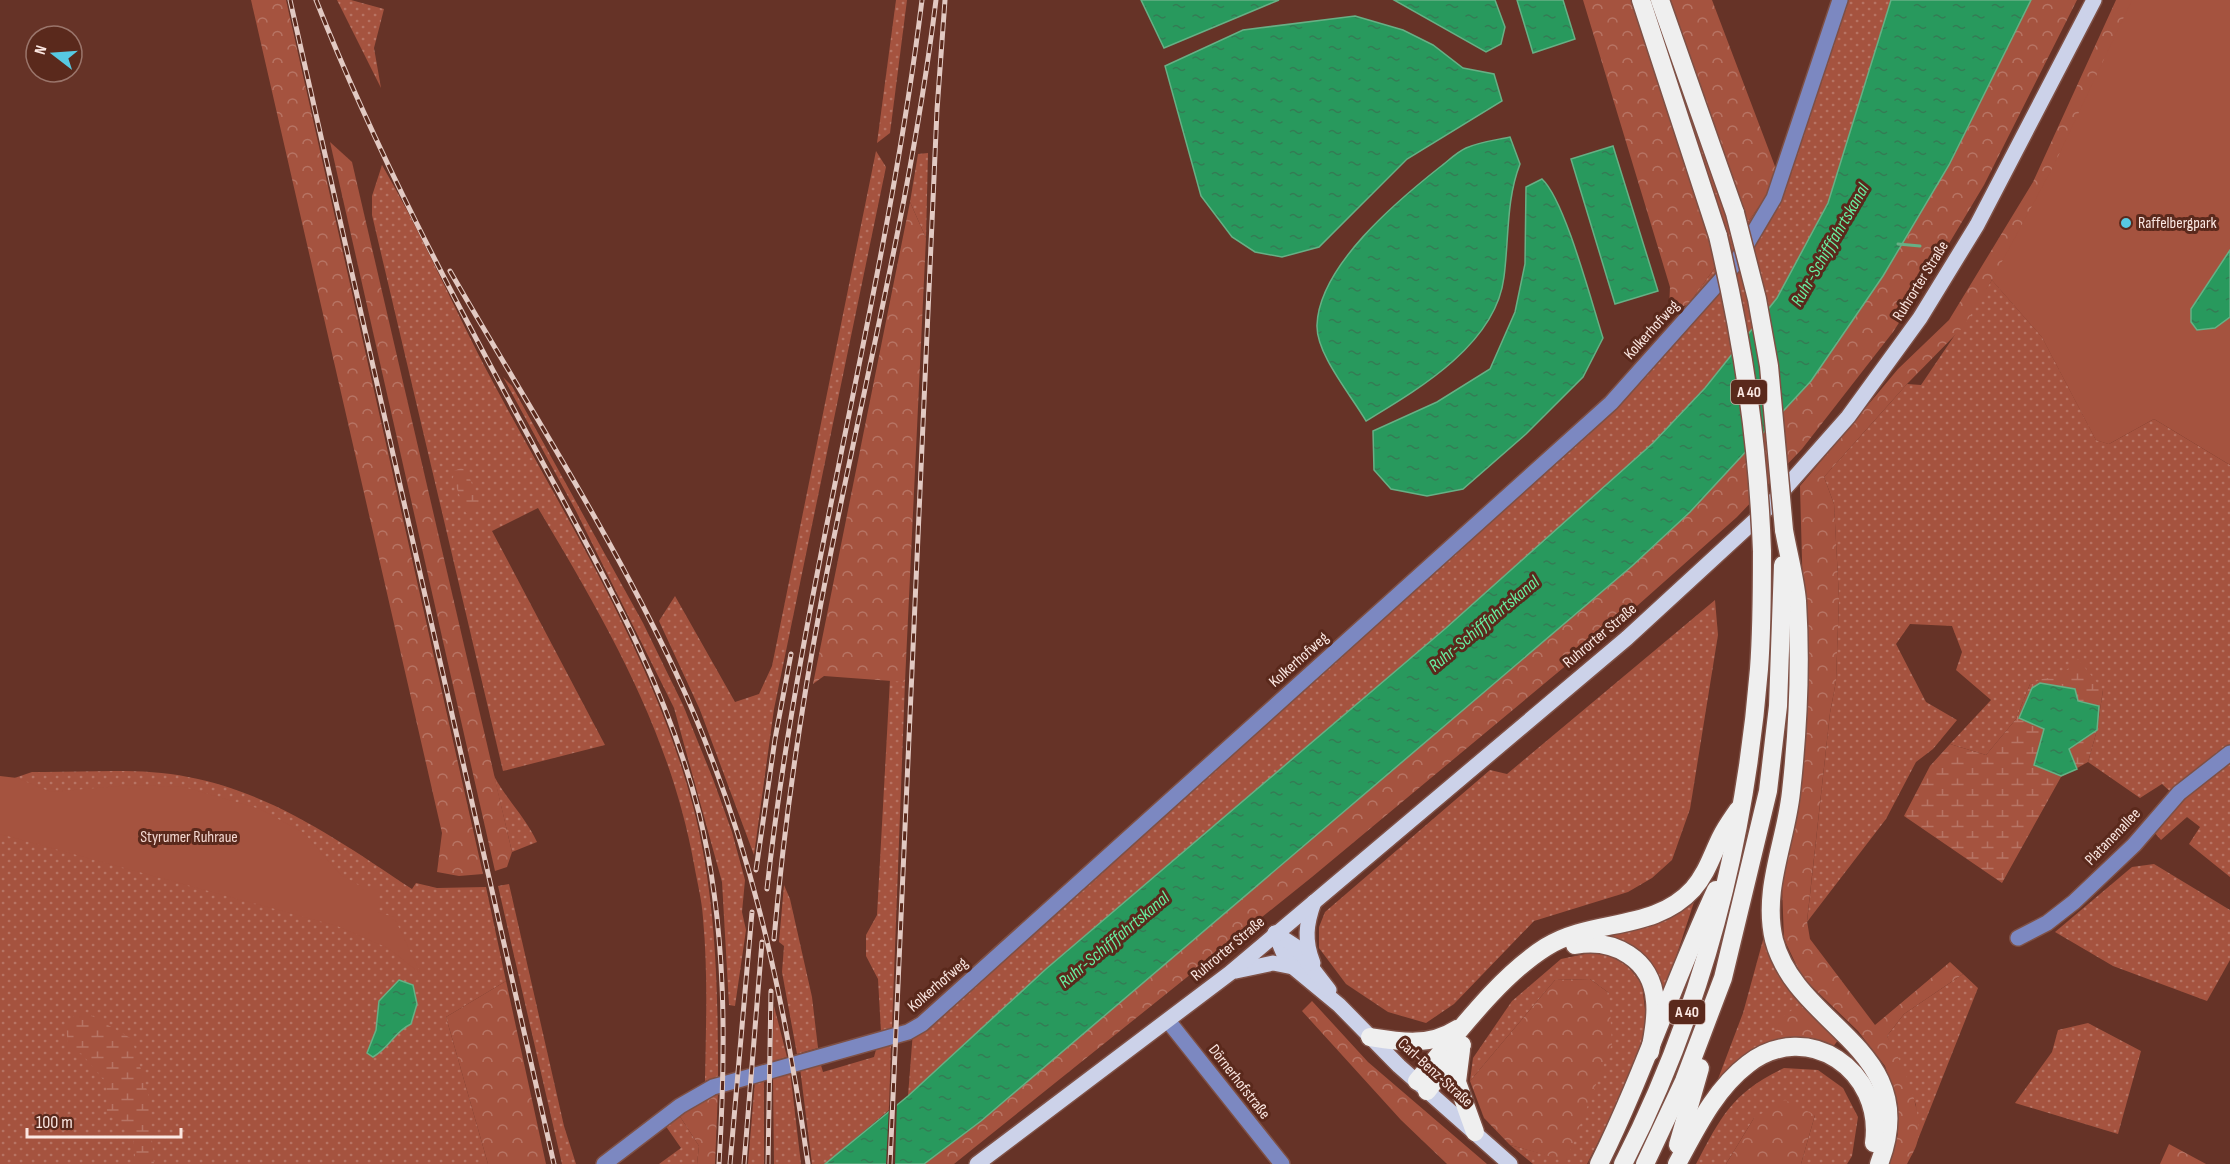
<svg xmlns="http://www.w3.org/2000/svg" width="2230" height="1164" font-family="'Sofia Sans Condensed',sans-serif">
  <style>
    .grass { fill: url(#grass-dots) }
    .forest { fill: url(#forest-crowns) }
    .wetland { fill: url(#wetland-marsh) }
    .park { fill: #a5533f }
    .water { fill: url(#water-ripples); stroke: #67b085; stroke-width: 1.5 }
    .pier { fill: #663327 }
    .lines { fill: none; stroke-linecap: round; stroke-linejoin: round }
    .stream { stroke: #67b085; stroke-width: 3 }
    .minor-casing { stroke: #7e5045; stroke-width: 18 }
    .major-casing { stroke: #7e5045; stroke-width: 18 }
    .highway-casing { stroke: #7e5045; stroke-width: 21 }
    .minor { stroke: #7c88c1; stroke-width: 15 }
    .major { stroke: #ccd2e9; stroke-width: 15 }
    .highway { stroke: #efefef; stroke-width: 18 }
    .rail-casing { stroke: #e2c9c2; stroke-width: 5 }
    .rail { stroke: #5a291c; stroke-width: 3; stroke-dasharray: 9; stroke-linecap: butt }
    .highway-bridge-casing { stroke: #7e5045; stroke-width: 21; stroke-linecap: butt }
    .highway-bridge { stroke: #efefef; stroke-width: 18 }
    .poi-dot { fill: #57c9e2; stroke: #5a291c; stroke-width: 2 }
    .labels { text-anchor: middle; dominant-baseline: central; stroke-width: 6; stroke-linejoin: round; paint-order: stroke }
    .shield { fill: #5a291c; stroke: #cbaea7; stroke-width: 1.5 }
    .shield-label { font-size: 15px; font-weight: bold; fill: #fbe7e2 }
    .poi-label { font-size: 16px; fill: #fbe7e2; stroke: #5a291c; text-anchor: start }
    .street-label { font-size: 16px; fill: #fbe7e2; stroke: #5a291c }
    .park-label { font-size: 16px; fill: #f4d8d1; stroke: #5a291c }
    .water-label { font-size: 18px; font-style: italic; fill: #68f0a1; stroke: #5a291c }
  </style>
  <defs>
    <pattern id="grass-dots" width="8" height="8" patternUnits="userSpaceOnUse" patternTransform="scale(1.5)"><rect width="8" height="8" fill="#a5533f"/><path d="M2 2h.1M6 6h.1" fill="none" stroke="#b77464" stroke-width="1.8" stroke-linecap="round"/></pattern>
    <pattern id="forest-crowns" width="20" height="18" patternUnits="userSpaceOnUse" patternTransform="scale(1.5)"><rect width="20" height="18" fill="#a5533f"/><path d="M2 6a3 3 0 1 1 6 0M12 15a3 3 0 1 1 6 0" fill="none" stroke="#b77464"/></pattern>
    <pattern id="wetland-marsh" width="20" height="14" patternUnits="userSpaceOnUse" patternTransform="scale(1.5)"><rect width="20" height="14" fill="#a5533f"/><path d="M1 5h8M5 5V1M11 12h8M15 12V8" fill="none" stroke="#b77464"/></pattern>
    <pattern id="water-ripples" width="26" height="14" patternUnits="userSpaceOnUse" patternTransform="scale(1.5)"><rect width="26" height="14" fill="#28995d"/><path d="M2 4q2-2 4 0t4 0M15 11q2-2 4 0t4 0" fill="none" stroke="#347c54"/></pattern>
  </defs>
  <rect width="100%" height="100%" fill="#663327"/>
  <g class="grass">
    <path d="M337,0H351L384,9L374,48L381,88Z"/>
    <path d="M896,0H907L890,133L877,143Z"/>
    <path d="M1835,0H1891L1828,203L1777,298L1705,388L1653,443L1596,495L1446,628L1046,969L908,1096L914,1018H924L1592,417L1688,305L1768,194Z"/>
    <path d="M876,151L886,167L774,709L754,855L700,710L659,621L675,596L735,702L759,694L772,666Z"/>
    <path d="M928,153L926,238L910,202L918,154Z"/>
    <path d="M382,165C424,237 456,314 495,386C568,522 653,656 693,806C716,895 718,985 718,1077L705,1081C706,1027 708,972 703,918C702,900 697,882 694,864C670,732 606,622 538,508L492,531L605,745L503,771L372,215V196Z"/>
    <path d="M1992,280L2042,337L2096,440L2109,444L2154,419L2230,465V747L2174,795L2162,784L2140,798L2088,762L2097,730L2103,690L2057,679L2030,684L2016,719L1986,755L1950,744L1991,700L1956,670L1962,652L1952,626L1910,624L1896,644L1926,702L1957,720L1933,749L1916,762L1886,819L1807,922L1830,713L1836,681L1839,598L1834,504L1824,477L1907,384L1921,385Z"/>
    <path d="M503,377L512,386L643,623L683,705L713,779L732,832L745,880L742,912L746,930L735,1006L729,1005L722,882L674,708L576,511Z"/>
    <path d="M1715,600L1718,635L1690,809L1672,860L1652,878L1628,892L1534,921L1454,1004L1426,1023L1388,1012L1346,984L1319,948V927L1325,912L1490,770L1507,774Z"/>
    <path d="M890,679L905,682L892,1028L881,1032L878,979L866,956V935L877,915Z"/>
    <path d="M2230,761V877L2189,844L2200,827L2187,817L2161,840L2153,831L2182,800Z"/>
    <path d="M32,772C82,773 140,767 188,777C273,793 341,842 412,889L416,883L437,888L486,887L506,981L446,1017L488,1164H0V783Z"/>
    <path d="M494,776C507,800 526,818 537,842L512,852Z"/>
    <path d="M2154,864L2230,910V960L2207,1001L2113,966L2055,932L2132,867Z"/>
    <path d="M509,884L564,1126L576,1164H562L498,886Z"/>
    <path d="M784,885L790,899L812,997L818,1048L797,1054L782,972L784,946L779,942Z"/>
    <path d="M1694,902L1662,1000L1654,974L1589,937L1674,913Z"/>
    <path d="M1766,929L1803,1002L1777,1042L1715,1087L1743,1013Z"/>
    <path d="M1594,952L1623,960L1642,984L1647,1026L1625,1089L1587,1164H1533L1510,1145L1566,1160L1609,993L1590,979L1555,980L1470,1081L1473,1058L1512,1001L1561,959Z"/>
    <path d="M1963,974L1978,988L1917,1142L1916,1105L1887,1036L1904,1014Z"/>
    <path d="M774,1006L787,1057L772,1062Z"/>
    <path d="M2088,1023L2141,1051L2118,1134L2015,1103L2052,1052L2058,1030Z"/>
    <path d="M891,1043L889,1110L825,1164H812L800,1068L820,1062L823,1072L874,1057L877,1046Z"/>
    <path d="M1784,1068L1818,1070L1843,1088L1858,1117L1852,1156L1847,1164H1801L1815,1115L1754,1118L1726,1164H1696C1722,1115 1732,1093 1784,1068Z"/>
    <path d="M790,1071L801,1164H774L773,1076Z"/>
    <path d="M764,1079V1164H748L755,1081Z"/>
    <path d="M679,1115L699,1146L697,1164H659L681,1148L665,1125Z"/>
  </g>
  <g class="forest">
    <path d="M251,0H286L483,874L459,876L437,872L442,833Z"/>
    <path d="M1583,0H1712L1776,169L1768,194L1688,305L1669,309L1670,287Z"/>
    <path d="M2031,0H2077L1984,185L1935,267L1893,332L1802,449L1737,517L1628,614L1312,877L954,1164H924L981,1121L1632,566L1690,512L1811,381L1883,276L1949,165Z"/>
    <path d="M2116,0H2169L2109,444L2096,440L2042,337L1992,280L1964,326L1907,384L1824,477L1834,504L1839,598L1836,681L1830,713L1807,921L1810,939L1875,1025L1950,962L1963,974L1904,1014L1887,1036C1902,1063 1925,1111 1917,1143C1915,1150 1910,1158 1907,1164H1889L1898,1134V1105L1885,1066L1858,1031L1802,977L1784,939L1782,887L1806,708L1800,486L1898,369L1949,320L2033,182Z"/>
    <path d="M330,142L352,162L512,852L507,867L495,871Z"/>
    <path d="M910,202L926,238L905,682L824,676L813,684Z"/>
    <path d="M1590,979L1609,993L1612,1044L1566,1161L1510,1145L1484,1118L1470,1081L1555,980Z"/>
    <path d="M506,981L546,1164H488L446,1017Z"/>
    <path d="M1312,1001L1368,1062L1487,1164H1447L1401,1120L1302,1011Z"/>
    <path d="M1803,1002L1839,1039L1832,1048L1804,1039L1777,1042L1774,1023Z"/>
    <path d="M718,1092L715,1164H697L699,1146L679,1115Z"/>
    <path d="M1785,1100L1815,1115L1801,1164H1726L1754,1118Z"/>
    <path d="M2169,1144L2206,1164H2160Z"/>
  </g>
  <g class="wetland">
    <path d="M461,468L467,471L478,500L477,511L470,515L466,513L453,478L454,471Z"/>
    <path d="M2078,659L2103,690L2097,730L2088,762L2061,777L2002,883L1904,816L1930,766L1950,744L1986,755L2016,719L2030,684L2045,678L2057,679Z"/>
    <path d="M82,1010L132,1039L148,1094L154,1164H136L133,1137L107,1112L106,1083L82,1054L68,1049L66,1022Z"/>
  </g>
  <g class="park">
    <path d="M2132,0H2230V465L2154,419L2109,444L2096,440L2042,337L1992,280L2054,165Z"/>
    <path d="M0,776L17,778L51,792L131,785L184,787L260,809L304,833L341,875L362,887H377V912L394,917L421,974L388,948L337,926L0,834Z"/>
  </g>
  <g class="water">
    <path d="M1141,0H1279L1164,48Z"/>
    <path d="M1394,0H1495L1505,27L1501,44L1486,52Z"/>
    <path d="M1517,0H1563L1575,39L1533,53Z"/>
    <path d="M1891,0H2031L1949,165L1883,276L1811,381L1690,512L1632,566L981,1121L924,1164H825L908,1096L1046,969L1446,628L1653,443L1705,388L1777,298L1828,203Z"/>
    <path d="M1355,16L1403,30L1433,45L1463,68L1494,74L1502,101L1407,159L1319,247L1282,257L1255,252L1232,237L1201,196L1165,66L1243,30Z"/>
    <path d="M1510,137L1520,164C1506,200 1509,239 1504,277C1496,344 1419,389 1366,421C1351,395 1316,354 1317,325C1319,266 1397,201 1440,167C1448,161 1457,152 1466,148C1479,142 1496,140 1510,137Z"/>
    <path d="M1613,146L1658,291L1615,304L1571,159Z"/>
    <path d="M1542,179C1565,200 1592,304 1603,338L1583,377L1526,434L1463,489L1427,496L1391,489L1374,470L1373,431L1437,402L1490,369L1515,312L1525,264L1526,187Z"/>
    <path d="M2230,250V317L2215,328L2197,330L2191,322V309Z"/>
    <path d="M2040,683L2075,689L2078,701L2099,706L2097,730L2069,749L2077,769L2061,776L2034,765L2044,729L2019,718L2032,688Z"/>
    <path d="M399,980L413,985L417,1004L411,1024C394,1032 391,1046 373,1057L367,1053L376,1030L379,1001Z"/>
  </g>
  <path class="pier" d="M897,1100L895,1164H886L889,1106Z"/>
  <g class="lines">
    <path class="stream" d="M1898,244L1920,246"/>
    <defs>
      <g id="minor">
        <path d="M2018,938L2047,923L2074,902L2134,845L2179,793L2230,753"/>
        <path d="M1169,1022L1282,1164"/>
        <path d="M604,1164L680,1106L713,1087L908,1032L922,1024L1611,403L1735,264L1774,198L1840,0"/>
      </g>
      <g id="major">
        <path d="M1275,933L1283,952L1293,967L1339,1005L1399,1066L1510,1164"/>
        <path d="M1275,933L1295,946L1329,990"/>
        <path d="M1313,963C1304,941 1306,924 1314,902"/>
        <path d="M1236,971L1273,963L1293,967"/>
        <path d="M977,1164L1230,973L1627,638L1764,512L1848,417L1920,318L1977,225L2094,0"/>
      </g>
      <g id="highway">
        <path d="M1641,0L1718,236"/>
        <path d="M1660,0L1735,213"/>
        <path d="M1784,530C1788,553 1795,578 1797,601C1801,665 1798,729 1791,792C1786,841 1762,890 1774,940C1797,1028 1924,1049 1879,1164"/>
        <path d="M1575,945C1614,938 1652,959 1655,1001C1657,1018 1653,1035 1650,1052"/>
        <path d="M1370,1037C1401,1042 1429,1047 1457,1029"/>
        <path d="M1461,1050L1457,1082L1475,1132"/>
        <path d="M1417,1081C1454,1038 1498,977 1546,947C1592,918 1654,932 1693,889C1707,873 1712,855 1721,837C1726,827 1732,819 1738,810"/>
        <path d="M1427,1091L1462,1045"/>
        <path d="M1678,1145L1700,1068"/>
        <path d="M1599,1164C1643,1075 1674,980 1716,890"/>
        <path d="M1623,1164C1702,1010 1745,841 1759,669C1762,630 1762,590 1762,551"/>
        <path d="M1645,1164L1684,1081L1723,978L1768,791L1778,706L1783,565"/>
        <path d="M1677,1164C1696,1129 1715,1089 1748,1064C1808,1018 1884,1071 1874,1143"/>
      </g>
    </defs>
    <use href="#minor" class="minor-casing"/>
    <use href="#major" class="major-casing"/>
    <use href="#highway" class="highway-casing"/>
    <use href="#minor" class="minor"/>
    <use href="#major" class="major"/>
    <use href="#highway" class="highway"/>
    <defs>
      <g id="rail">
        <path d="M290,0L554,1164"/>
        <path d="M316,0C376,152 453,297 531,441C596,562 665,679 699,813C727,927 726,1048 719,1164"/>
        <path d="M450,271C526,403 610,532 675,671C748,827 784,994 808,1164"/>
        <path d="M756,870L775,739L791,654"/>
        <path d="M767,889C800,589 885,299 922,0"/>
        <path d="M774,939C784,826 800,714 821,603C859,402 911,203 936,0"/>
        <path d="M730,1164L752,912"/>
        <path d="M744,1164L762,942"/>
        <path d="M768,1164L771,991"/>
        <path d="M890,1164L937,110L945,0"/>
      </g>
    </defs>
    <use href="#rail" class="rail-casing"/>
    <use href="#rail" class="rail"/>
    <defs>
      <g id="highway-bridge">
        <path d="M1735,213L1757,299L1769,366L1784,530"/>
        <path d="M1718,236C1743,343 1758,441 1762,551"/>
      </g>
    </defs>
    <use href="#highway-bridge" class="highway-bridge-casing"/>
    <use href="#highway-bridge" class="highway-bridge"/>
  </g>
  <circle class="poi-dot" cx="2126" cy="223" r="6"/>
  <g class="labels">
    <g class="shield">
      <rect x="1731" y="380" width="36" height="24" rx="4.5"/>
      <rect x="1669" y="1000" width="36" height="24" rx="4.5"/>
    </g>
    <g class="shield-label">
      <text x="1749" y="392">A 40</text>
      <text x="1687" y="1012">A 40</text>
    </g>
    <g class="poi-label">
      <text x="2138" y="223">Raffelbergpark</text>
    </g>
    <g class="street-label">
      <text transform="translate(1921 281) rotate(-58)">Ruhrorter Straße</text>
      <text transform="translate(1652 330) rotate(-48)">Kolkerhofweg</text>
      <text transform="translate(1600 636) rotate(-40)">Ruhrorter Straße</text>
      <text transform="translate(1299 660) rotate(-42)">Kolkerhofweg</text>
      <text transform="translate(2113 837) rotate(-46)">Platanenallee</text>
      <text transform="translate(1228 949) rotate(-40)">Ruhrorter Straße</text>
      <text transform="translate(938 985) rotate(-41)">Kolkerhofweg</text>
      <text transform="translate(1435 1073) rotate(42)">Carl-Benz-Straße</text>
      <text transform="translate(1239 1082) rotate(52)">Dörnerhofstraße</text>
    </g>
    <g class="park-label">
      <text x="189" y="837">Styrumer Ruhraue</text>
    </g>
    <g class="water-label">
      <text transform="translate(1830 245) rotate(-60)">Ruhr-Schifffahrtskanal</text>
      <text transform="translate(1484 624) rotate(-40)">Ruhr-Schifffahrtskanal</text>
      <text transform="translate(1114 940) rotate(-40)">Ruhr-Schifffahrtskanal</text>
    </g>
  </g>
  <g transform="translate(54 54) rotate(287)"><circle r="28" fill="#5a291c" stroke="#9a756b" stroke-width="1.5"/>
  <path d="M0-4.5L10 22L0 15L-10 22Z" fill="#57c9e2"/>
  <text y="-9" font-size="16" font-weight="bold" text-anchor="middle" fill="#fbe7e2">N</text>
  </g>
  <path d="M27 1128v9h154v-9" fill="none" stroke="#fbe7e2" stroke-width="3"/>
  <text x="36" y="1128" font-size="18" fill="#fbe7e2" stroke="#5a291c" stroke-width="4.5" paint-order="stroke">100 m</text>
</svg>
